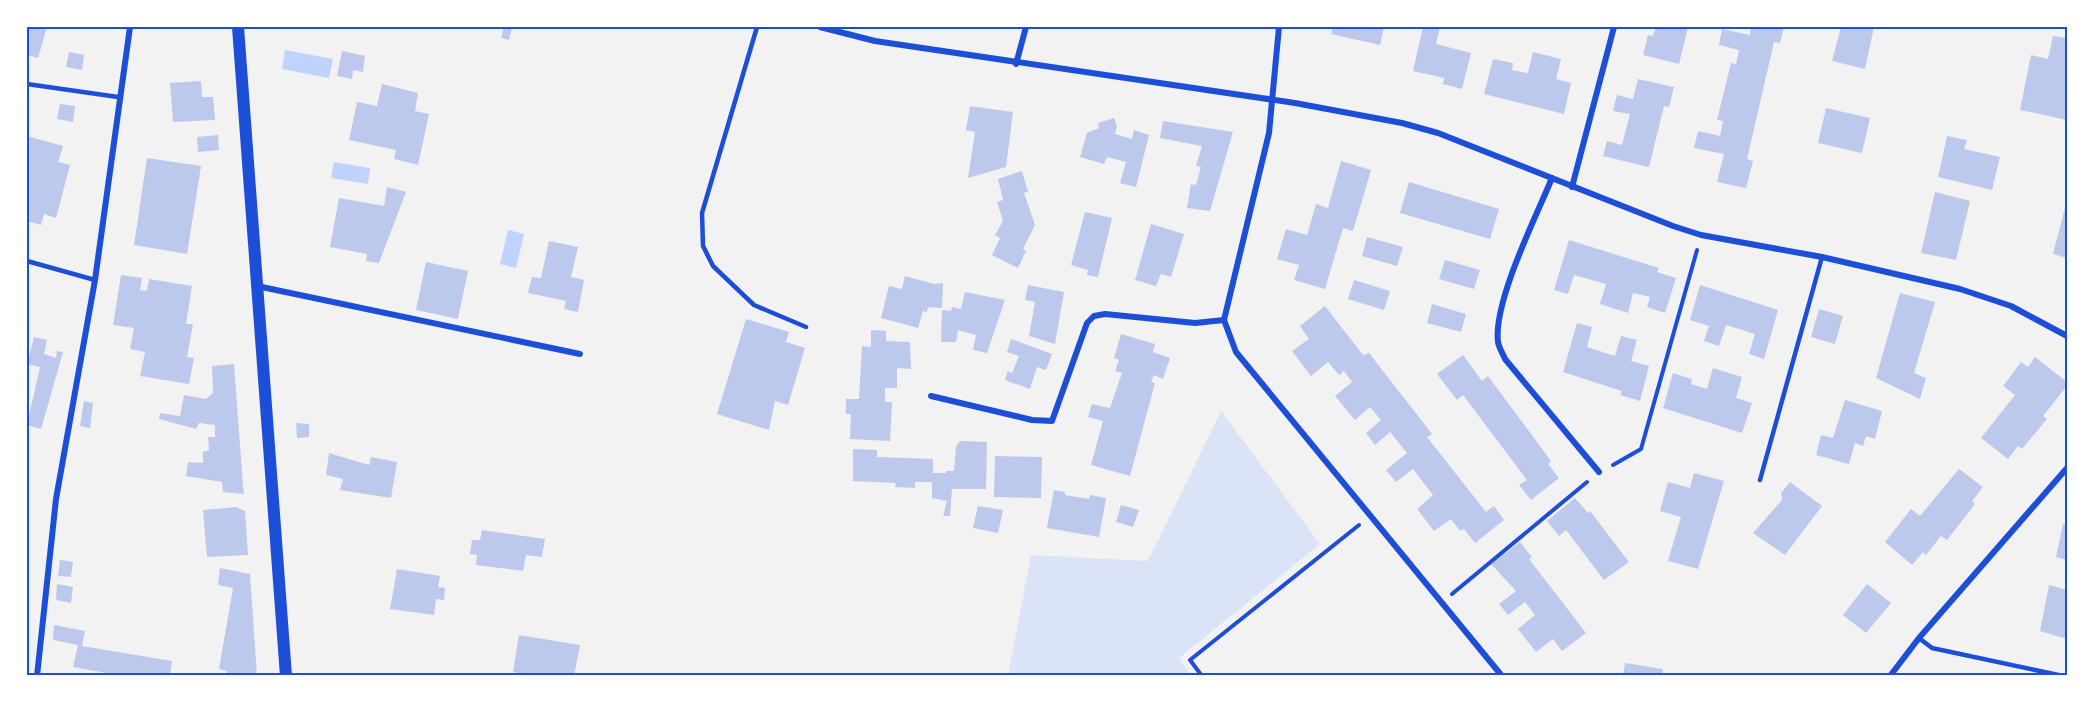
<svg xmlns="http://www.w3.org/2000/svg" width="2094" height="703" font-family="'Roboto Condensed',sans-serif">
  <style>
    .green { fill: #dbe4f7 }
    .water { fill: #bfd3fe }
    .building { fill: #bdc9ec }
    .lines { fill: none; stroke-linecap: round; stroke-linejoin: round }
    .path { stroke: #1d4ed8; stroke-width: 4 }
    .service { stroke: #1d4ed8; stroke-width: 4.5 }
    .minor { stroke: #1d4ed8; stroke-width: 6 }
    .secondary { stroke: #1d4ed8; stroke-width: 12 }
    .neatline { fill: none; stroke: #1d4ed8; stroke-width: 2 }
  </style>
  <rect width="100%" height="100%" fill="#f2f2f2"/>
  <path class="green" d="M1221,411L1320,544L1179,658L1191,676H1008L1031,555L1148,561Z"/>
  <g class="water">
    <path d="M285,50L333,59L329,78L282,69Z"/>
    <path d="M334,162L370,168L368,184L331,178Z"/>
    <path d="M508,230L524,234L516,268L500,264Z"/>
  </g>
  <g class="building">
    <path d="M27,27H47L38,58L27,55Z"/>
    <path d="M504,27H512L509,40L501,38Z"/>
    <path d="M1333,27H1384L1380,45L1331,34Z"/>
    <path d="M1423,27H1440L1436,44L1471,53L1462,89L1443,84L1444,78L1413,71Z"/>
    <path d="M1656,27H1688L1679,64L1643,55L1648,35L1653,36Z"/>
    <path d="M1751,27H1784L1780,43L1774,42L1754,129L1747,159L1753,161L1746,188L1717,182L1724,154L1694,148L1698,131L1720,136L1723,121L1717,120L1731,63L1736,64L1739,50L1719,45L1722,29L1750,35Z"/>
    <path d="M1841,27H1874L1865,69L1832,61Z"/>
    <path d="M2053,36L2067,38V120L2020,110L2031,55L2048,59Z"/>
    <path d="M342,51L365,56L363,72L353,70L352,79L337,76Z"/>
    <path d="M69,52L84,55L82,70L66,67Z"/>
    <path d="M1533,52L1561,59L1556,79L1571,83L1564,114L1484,94L1493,59L1513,63L1512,70L1528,73Z"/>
    <path d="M1638,79L1674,87L1669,107L1664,106L1649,167L1603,156L1607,141L1622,145L1630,114L1613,111L1617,95L1633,99Z"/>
    <path d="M201,81L202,97H213L215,120L173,122L170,83Z"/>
    <path d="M382,84L418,93L415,111L429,114L418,165L394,159L396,150L349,140L357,102L377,106Z"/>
    <path d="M60,104L75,106L73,122L57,119Z"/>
    <path d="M970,106L1013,112L1006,167L968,178L975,132L966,130Z"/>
    <path d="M1826,108L1870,118L1862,153L1818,143Z"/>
    <path d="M1114,118L1117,126L1115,134L1132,139L1134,130L1149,135L1136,187L1120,183L1126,162L1107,157L1104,164L1080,157L1087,133L1099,128L1098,123Z"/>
    <path d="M1163,121L1233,132L1210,211L1187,208L1191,184L1196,185L1201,167L1196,166L1202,146L1160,138Z"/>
    <path d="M218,135L219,150L198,152L197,137Z"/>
    <path d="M27,136L63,146L58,162L70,165L56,218L44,214L41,225L27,221Z"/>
    <path d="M1947,136L1967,140L1964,149L2000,157L1992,190L1938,177Z"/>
    <path d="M147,158L201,166L187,254L134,245Z"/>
    <path d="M1341,161L1371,170L1353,231L1343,228L1325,289L1294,280L1299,265L1277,259L1286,229L1307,235L1316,204L1328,208Z"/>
    <path d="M1022,171L1028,192L1024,193L1035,225L1023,249L1026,251L1018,268L992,255L1000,238L995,235L1003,221L997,202L1003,200L998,179Z"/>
    <path d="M1409,182L1499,209L1490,239L1400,213Z"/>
    <path d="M387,187L406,192L379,263L366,261L367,254L330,247L339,198L384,206Z"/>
    <path d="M1935,192L1970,201L1956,260L1921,253Z"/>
    <path d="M2067,200V258L2053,254Z"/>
    <path d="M1085,212L1112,218L1098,277L1087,275L1088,270L1071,265Z"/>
    <path d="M1151,224L1184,234L1171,277L1161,274L1156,286L1135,280Z"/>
    <path d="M1367,237L1403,247L1397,266L1362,256Z"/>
    <path d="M1569,240L1659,268L1657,272L1676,278L1665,313L1647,307L1650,297L1633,293L1628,313L1600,304L1606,284L1574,275L1568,294L1554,290Z"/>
    <path d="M549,241L578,247L571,277L584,280L578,312L564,309L566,301L528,293L532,277L541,278Z"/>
    <path d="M1445,260L1480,270L1474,289L1439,279Z"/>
    <path d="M426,262L468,271L458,319L416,310Z"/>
    <path d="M121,275L142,278L140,290L147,291L149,279L192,286L186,324H193L187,357L194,358L189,384L140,376L145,352L130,349L134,328L113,325Z"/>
    <path d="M905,276L934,284L943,283L942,308L928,307L927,312L923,311L918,328L881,318L889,286L902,289Z"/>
    <path d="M1354,280L1390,291L1384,310L1348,299Z"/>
    <path d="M1028,285L1064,292L1055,344L1029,336L1035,302L1025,300Z"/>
    <path d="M1700,285L1778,310L1764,359L1749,354L1755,334L1726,325L1719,346L1704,341L1709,326L1690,320Z"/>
    <path d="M965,292L1005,300L987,353L973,350L976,335L958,330L956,342H941L942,310L951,311L952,307L961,309Z"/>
    <path d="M1900,293L1935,302L1914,373L1926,378L1920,399L1876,378Z"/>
    <path d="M1432,304L1466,314L1461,332L1427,323Z"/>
    <path d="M1325,306L1363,355L1369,353L1432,434L1427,437L1486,512L1494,506L1504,520L1475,543L1464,529L1460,531L1451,519L1434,531L1417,509L1433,495L1413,469L1396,482L1386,470L1407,453L1390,432L1375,445L1366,433L1381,420L1370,407L1355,420L1335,396L1352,382L1344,371L1339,375L1328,362L1311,376L1292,351L1309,339L1300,326Z"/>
    <path d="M1819,309L1843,316L1835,344L1811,337Z"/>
    <path d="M746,319L789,332L786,342L805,348L788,405L775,401L769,430L717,414Z"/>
    <path d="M1577,323L1592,327L1587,347L1615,356L1621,336L1637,340L1631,361L1649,366L1640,401L1620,395L1622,391L1563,372Z"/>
    <path d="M871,330L886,331V341L910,342L911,369L897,368V388H885V402H892L890,441L850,439L851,414H846V399H859L862,346L871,347Z"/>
    <path d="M1121,334L1155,344L1153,352L1170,358L1163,379L1154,375L1151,382L1155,383L1130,476L1091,465L1103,421L1088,417L1092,404L1110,408L1122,373L1115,371L1119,360L1114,358Z"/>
    <path d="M34,337L47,340L44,354L56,358L57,351L63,352L41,429L27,425L40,367L27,364Z"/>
    <path d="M1011,339L1052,354L1046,370L1037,367L1030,389L1005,380L1008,371L1012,373L1019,356L1007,352Z"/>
    <path d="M1463,355L1482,381L1488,376L1551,461L1548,464L1559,478L1531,500L1519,485L1527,480L1463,395L1457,400L1437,374Z"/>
    <path d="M2035,357L2067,382V386L2043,416L2047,419L2022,449L2018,446L2008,459L1981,438L2015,395L2003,386L2021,362L2028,367Z"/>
    <path d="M234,364L243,486L244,494L223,492L222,482L186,476L188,462L203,463V452L209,450L208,437H215V425L199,423L196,429L159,419L160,413L180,416L184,395L206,399L213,393L212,366Z"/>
    <path d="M1713,368L1742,377L1736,398L1752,403L1742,433L1663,408L1673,373L1692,379L1691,384L1707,389Z"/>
    <path d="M1845,400L1882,411L1875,439L1866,436L1863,446L1855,443L1849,464L1816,455L1821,435L1833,438Z"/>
    <path d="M84,401L93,403L90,428L80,426Z"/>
    <path d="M296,423L309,424V437L297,438Z"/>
    <path d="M960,441L987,442L986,489H952L950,516H943L947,501L932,498V482H915V488L895,487L896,483L853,481V449L877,450V457L933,459V473H946V471H954L956,446Z"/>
    <path d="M329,453L369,465L371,457L397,462L391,498L340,490L343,479L326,475Z"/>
    <path d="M995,456L1042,457L1041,498L994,497Z"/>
    <path d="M1959,469L1983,487L1972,501L1975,504L1947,540L1941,536L1926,555L1923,552L1912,565L1885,542L1911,509L1920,516Z"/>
    <path d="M1694,473L1724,481L1698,569L1668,561L1681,517L1660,511L1668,482L1690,488Z"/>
    <path d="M1790,482L1822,506L1785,555L1753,533L1782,500L1781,493Z"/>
    <path d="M1054,490L1065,492V495L1089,499L1090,495L1106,498L1099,537L1047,528Z"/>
    <path d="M1575,498L1588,513L1590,511L1629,562L1604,580L1566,530L1559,536L1547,521Z"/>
    <path d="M1121,505L1139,510L1133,527L1116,522Z"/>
    <path d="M978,506L1003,510L998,533L973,528Z"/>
    <path d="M236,507L245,511L248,555L207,557L203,510Z"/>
    <path d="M2063,524L2067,525V560L2056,557Z"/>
    <path d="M482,530L545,539L542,557L526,555L523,571L476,565L477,555L470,554L472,540H480Z"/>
    <path d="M1520,542L1532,557L1529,559L1586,633L1562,651L1553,639L1536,652L1518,629L1535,615L1525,602L1508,615L1499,604L1516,591L1491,564Z"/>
    <path d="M60,560L73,562L71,577L58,576Z"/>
    <path d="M220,568L250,574L257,676H226L227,671L219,669L233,588L218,585Z"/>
    <path d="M397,569L440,576L438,587L445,588L444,600L436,599L434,615L390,609Z"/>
    <path d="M57,584L73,587L71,603L56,600Z"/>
    <path d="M1867,584L1891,603L1866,633L1843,615Z"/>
    <path d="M2049,585L2067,590V639L2040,631Z"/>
    <path d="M54,625L85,631L82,646L172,661L170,676H123L73,667L78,645L53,640Z"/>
    <path d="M519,635L580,645L574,676H534L513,672Z"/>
    <path d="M1625,663L1663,669L1662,676H1623Z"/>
  </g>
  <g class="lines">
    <g class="path">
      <path d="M1613,465L1641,449L1697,250"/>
      <path d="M1452,594L1587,482"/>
      <path d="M1202,676L1190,660L1359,525"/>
    </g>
    <g class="service">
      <path d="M757,27L702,213L703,246L713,266L754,305L806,327"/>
      <path d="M27,84L118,97"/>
      <path d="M27,261L95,280"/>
      <path d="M1760,480L1822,257"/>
      <path d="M1919,638L1932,648L2063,676"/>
    </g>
    <g class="minor">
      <path d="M820,27L875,41L1295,103L1402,123L1438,133L1673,226L1701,235L1822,257L1960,289L2011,306L2067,336"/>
      <path d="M1279,27L1269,133L1224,320L1236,352L1502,676"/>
      <path d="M1016,64L1026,27"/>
      <path d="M1552,178C1536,217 1493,302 1498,342C1499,348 1503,354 1505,359L1599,472"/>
      <path d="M1572,187L1614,27"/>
      <path d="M257,286L580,354"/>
      <path d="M931,396L1032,420L1052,421L1087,323L1094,316L1105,314L1195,323L1224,320"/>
      <path d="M37,676L56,499L95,280L130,27"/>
      <path d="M1890,676L1919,638L2067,468"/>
    </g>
    <path class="secondary" d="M238,27L286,676"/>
  </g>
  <rect width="2094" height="703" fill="none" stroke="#ffffff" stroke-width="57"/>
  <rect x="28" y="28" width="2038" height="646" class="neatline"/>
</svg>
